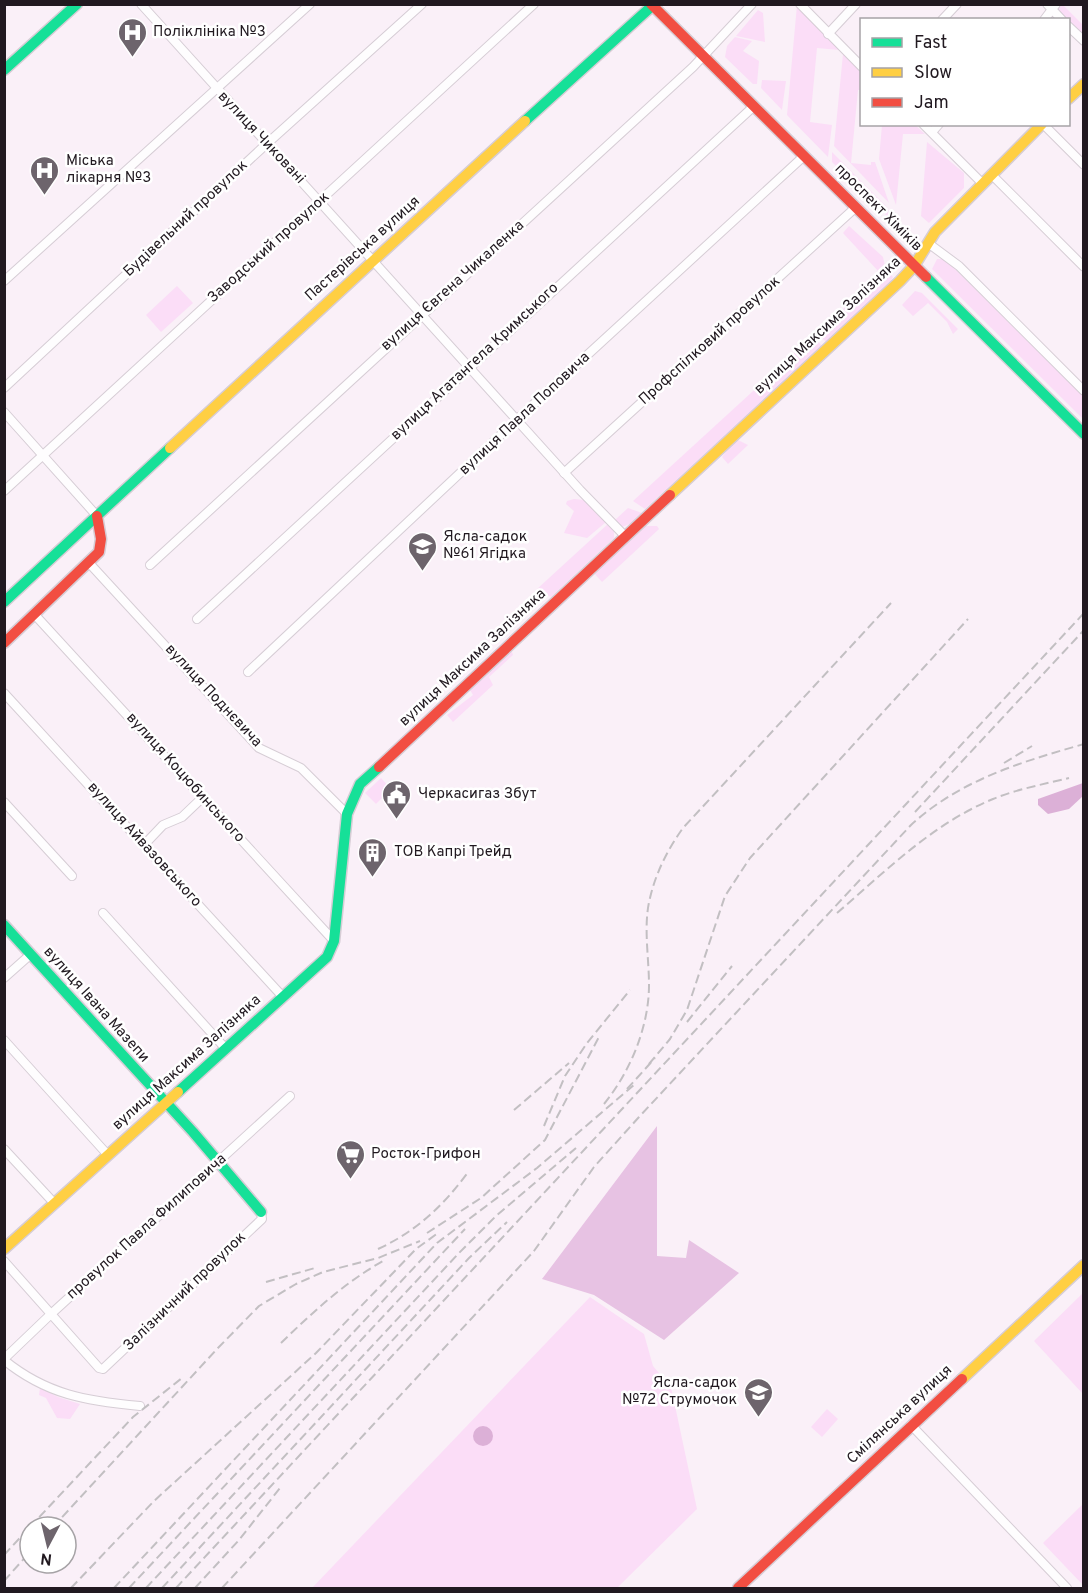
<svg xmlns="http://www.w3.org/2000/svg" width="1088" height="1593" font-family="Overpass,sans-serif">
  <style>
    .green { fill: #fbddf7 }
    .forest { fill: #e7c2e3 }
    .water { fill: #dcb0d7 }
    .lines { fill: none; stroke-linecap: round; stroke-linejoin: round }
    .street-casing { stroke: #d6cdd5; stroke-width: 10 }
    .fast-casing { stroke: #d6cdd5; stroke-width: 13 }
    .slow-casing { stroke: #d6cdd5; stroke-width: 13 }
    .jam-casing { stroke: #d6cdd5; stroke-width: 13 }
    .street { stroke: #fefdfe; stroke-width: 8 }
    .fast { stroke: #16e098; stroke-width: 10 }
    .slow { stroke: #ffcf43; stroke-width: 10 }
    .jam { stroke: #f24e42; stroke-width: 10 }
    .rail { stroke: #c2bfc2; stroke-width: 2; stroke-dasharray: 9 4.5; stroke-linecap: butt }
    .labels { text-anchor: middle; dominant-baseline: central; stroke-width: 5; stroke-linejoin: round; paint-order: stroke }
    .poi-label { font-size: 15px; fill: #211920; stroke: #fff; text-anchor: start }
    .street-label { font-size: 15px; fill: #211920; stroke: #fff }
  </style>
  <rect width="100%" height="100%" fill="#faf0f8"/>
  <g class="green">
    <path d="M797,5L839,50L817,48L810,122L832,125L828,157L787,115Z"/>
    <path d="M1063,5L1083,25V36L1057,9Z"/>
    <path d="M758,10L763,13L765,42L736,36Z"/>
    <path d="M735,37L752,41L743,51L759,61L757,84H753L725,57L727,46Z"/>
    <path d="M843,54L861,71V90H858L851,163L871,165V162H875L889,203L834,146Z"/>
    <path d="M762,80L786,81L782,110L761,88Z"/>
    <path d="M882,125H915L925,134H903L896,205L879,159Z"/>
    <path d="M927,142L964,173V188L929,223L921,216Z"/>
    <path d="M832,152L886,206L891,213L889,218L832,162Z"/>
    <path d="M849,226L883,257L885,266L880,273L843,233Z"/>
    <path d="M937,259H945L1083,396V419L932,269Z"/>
    <path d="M886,270L893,277L889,284L826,342L817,333Z"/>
    <path d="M177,286L193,303L161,332L146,315Z"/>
    <path d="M915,291L922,293L958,329L953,334L947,322L928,303L913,316L902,305Z"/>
    <path d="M813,336L822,346L645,509L633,501Z"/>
    <path d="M736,439L748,445L728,464L722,457Z"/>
    <path d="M574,499L585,500L606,522L587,538L564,533L574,511L566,504L567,501Z"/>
    <path d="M628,508L642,513L632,523L622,527L616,523V519Z"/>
    <path d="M608,524L614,530V538L551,597L536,590Z"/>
    <path d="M643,526H657L659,529L602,582L594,573L596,569Z"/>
    <path d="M511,649L513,655L489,677L493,685L453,722L447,715L473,695L470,690C485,676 496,662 511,649Z"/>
    <path d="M381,778L391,789L376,804L365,793Z"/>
    <path d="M1083,1293V1394L1034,1341Z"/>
    <path d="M590,1297L644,1334L653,1366L671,1387L697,1509L617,1588H312Z"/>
    <path d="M40,1388L58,1397L80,1404L70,1419L57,1418L46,1398L39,1395Z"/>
    <path d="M827,1409L838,1419L822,1437L811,1427Z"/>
    <path d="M1083,1504V1585L1043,1543Z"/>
  </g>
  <path class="forest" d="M657,1126V1256L686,1258L689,1240L739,1273L664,1340L594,1295L542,1279Z"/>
  <g class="water">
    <path d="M1083,783V796L1069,809L1048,814L1038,805V799Z"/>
    <circle cx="483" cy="1436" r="10"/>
  </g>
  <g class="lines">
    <defs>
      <g id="street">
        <path d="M141,4L580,490L625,536"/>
        <path d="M800,4L862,67"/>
        <path d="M1047,4L1062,20"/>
        <path d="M942,20L957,4"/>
        <path d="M1044,20L1056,4"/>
        <path d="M1068,26L1084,41"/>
        <path d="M828,34L856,4"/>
        <path d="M923,124L983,184"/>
        <path d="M1043,124L1084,165"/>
        <path d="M932,132L939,124"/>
        <path d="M991,174L1084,267"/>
        <path d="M928,243L959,266L1084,391"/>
        <path d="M4,281L310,4"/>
        <path d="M4,388L261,149L422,4"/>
        <path d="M4,412L97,516"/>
        <path d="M564,473L855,208"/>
        <path d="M4,491L534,4"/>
        <path d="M90,564L259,748L301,768L347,814"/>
        <path d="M150,565L693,67L752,4"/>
        <path d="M35,615L334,941"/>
        <path d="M197,619L753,107"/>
        <path d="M248,672L523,414L804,156"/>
        <path d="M4,693L283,997"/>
        <path d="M4,802L72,876"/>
        <path d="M144,845L163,825L182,817L202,798"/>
        <path d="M103,913L226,1049"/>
        <path d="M4,978L31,954"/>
        <path d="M4,1040L107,1154"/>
        <path d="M4,1149L54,1203"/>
        <path d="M4,1261L99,1368L103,1369L262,1219L261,1212"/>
        <path d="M4,1359L51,1314L290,1096"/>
        <path d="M4,1360C47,1395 87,1401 140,1406"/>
        <path d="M911,1425L1067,1588"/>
      </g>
      <g id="fast">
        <path d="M4,70L77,4"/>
        <path d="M525,121L652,6"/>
        <path d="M926,277L1084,434"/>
        <path d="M4,602L170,448"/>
        <path d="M4,925L193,1132L261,1212"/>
        <path d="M178,1092L327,957L334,941L347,814L360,784L379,767"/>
      </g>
      <g id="slow">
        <path d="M1068,99L1084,84"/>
        <path d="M170,448L525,121"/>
        <path d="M670,495L900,281L914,266L935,232L1042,124"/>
        <path d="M4,1249L178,1092"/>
        <path d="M962,1379L1084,1265"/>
      </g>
      <g id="jam">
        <path d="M651,4L926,277"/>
        <path d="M4,643L99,552L101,539L97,516"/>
        <path d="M379,767L670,495"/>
        <path d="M738,1588L962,1379"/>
      </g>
    </defs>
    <use href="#street" class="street-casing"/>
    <use href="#fast" class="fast-casing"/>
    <use href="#slow" class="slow-casing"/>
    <use href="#jam" class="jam-casing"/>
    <use href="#street" class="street"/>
    <use href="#fast" class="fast"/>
    <use href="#slow" class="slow"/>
    <use href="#jam" class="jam"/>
    <g class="rail">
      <path d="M1004,763L1032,746"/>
      <path d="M915,812L1084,630"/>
      <path d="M837,913C886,871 932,824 993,799C1017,789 1045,784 1069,778"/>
      <path d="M687,1022L732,966"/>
      <path d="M649,1064L670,1039L687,1010L725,896L750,858L968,619"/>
      <path d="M627,1089L655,1058"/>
      <path d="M604,1104C630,1072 649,1027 649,985C649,957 643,925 650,898C656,872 668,849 683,828L891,603"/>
      <path d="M514,1110L569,1063"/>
      <path d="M544,1126L565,1076L587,1043L630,990"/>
      <path d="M427,1233L481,1198L545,1140L600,1035"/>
      <path d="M378,1249C417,1231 444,1205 469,1171"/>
      <path d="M266,1282L315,1268"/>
      <path d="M281,1343C313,1312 344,1283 383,1261"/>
      <path d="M30,1527L133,1417L182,1378"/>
      <path d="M53,1527L217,1349L259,1306L296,1284L323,1272L378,1258L420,1241"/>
      <path d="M4,1555L30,1527"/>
      <path d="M4,1581L30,1552"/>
      <path d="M71,1588L154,1501L316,1353L416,1249L438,1233"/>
      <path d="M114,1588L437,1243L537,1168L635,1084"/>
      <path d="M129,1588L465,1229"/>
      <path d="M146,1588L459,1253L496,1216L576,1148"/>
      <path d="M162,1588L469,1258L507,1222"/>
      <path d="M176,1588L1084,613"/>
      <path d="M195,1588L239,1540L280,1488"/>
      <path d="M222,1588L534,1251L594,1167L639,1117L911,825C960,780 1021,762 1084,744"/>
    </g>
  </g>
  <defs>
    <symbol id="hospital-pin" viewBox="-11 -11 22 30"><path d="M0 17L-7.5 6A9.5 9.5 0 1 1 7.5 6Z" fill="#6d646c" stroke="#fff"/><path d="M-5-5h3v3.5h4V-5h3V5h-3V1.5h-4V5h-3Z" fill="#fff"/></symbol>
    <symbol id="school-pin" viewBox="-11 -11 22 30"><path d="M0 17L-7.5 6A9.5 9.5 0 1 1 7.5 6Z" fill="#6d646c" stroke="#fff"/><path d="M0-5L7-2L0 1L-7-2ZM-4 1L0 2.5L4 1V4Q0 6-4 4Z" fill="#fff"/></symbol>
    <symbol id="civic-pin" viewBox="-11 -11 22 30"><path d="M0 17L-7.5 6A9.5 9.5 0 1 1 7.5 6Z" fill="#6d646c" stroke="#fff"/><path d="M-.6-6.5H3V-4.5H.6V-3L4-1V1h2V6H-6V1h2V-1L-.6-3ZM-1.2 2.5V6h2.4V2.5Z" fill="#fff"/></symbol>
    <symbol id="building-pin" viewBox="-11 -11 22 30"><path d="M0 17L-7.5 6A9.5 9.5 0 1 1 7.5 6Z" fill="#6d646c" stroke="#fff"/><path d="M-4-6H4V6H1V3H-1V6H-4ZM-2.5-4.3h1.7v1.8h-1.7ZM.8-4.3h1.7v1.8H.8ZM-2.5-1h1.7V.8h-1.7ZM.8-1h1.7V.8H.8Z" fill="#fff"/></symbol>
    <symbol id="supermarket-pin" viewBox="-11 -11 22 30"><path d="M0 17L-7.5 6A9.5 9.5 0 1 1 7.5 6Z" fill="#6d646c" stroke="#fff"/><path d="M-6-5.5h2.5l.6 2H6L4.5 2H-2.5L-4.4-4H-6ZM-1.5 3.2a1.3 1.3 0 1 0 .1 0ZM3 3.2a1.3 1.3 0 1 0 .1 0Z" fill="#fff"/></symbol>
  </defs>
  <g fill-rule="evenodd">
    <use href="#hospital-pin" x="116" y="16" width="33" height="45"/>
    <use href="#hospital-pin" x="28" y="154" width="33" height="45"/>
    <use href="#school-pin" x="406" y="530" width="33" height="45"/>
    <use href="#civic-pin" x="380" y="778" width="33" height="45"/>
    <use href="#building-pin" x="356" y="836" width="33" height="45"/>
    <use href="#supermarket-pin" x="334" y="1138" width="33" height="45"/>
    <use href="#school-pin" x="742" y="1376" width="33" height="45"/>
  </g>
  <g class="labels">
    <g class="poi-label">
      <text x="153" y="32">Поліклініка №3</text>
      <text x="66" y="161">Міська<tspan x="66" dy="17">лікарня №3</tspan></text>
      <text x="443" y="537">Ясла-садок<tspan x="443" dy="17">№61 Ягідка</tspan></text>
      <text x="418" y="794">Черкасигаз Збут</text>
      <text x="394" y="852">ТОВ Капрі Трейд</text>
      <text x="371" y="1154">Росток-Грифон</text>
      <text x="737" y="1383" text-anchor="end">Ясла-садок<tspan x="737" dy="17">№72 Струмочок</tspan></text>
    </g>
    <g class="street-label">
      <text transform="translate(261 138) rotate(47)">вулиця Чиковані</text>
      <text transform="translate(878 208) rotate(45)">проспект Хіміків</text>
      <text transform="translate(186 219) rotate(-43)">Будівельний провулок</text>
      <text transform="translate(269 248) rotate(-42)">Заводський провулок</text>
      <text transform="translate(363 249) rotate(-42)">Пастерівська вулиця</text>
      <text transform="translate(453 286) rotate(-42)">вулиця Євгена Чикаленка</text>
      <text transform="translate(828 326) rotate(-43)">вулиця Максима Залізняка</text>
      <text transform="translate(710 341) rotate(-42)">Профспілковий провулок</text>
      <text transform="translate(475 362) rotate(-43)">вулиця Агатангела Кримського</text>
      <text transform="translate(525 414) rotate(-43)">вулиця Павла Поповича</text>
      <text transform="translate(473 658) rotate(-43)">вулиця Максима Залізняка</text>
      <text transform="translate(213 696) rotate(47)">вулиця Поднєвича</text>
      <text transform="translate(185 778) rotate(48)">вулиця Коцюбинського</text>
      <text transform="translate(144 845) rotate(48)">вулиця Айвазовського</text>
      <text transform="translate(96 1005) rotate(48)">вулиця Івана Мазепи</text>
      <text transform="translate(187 1063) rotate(-42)">вулиця Максима Залізняка</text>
      <text transform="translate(147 1227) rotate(-42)">провулок Павла Филиповича</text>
      <text transform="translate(185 1292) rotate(-44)">Залізничний провулок</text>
      <text transform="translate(900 1415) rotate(-43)">Смілянська вулиця</text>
    </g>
  </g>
  <rect width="1088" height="1593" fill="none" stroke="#211920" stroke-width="12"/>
  <rect x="860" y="18" width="210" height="108" fill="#ffffff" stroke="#a6a3a6" stroke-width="1.5"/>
  <rect x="872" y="38" width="30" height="9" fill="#16e098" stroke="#a6a3a6" stroke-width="1.5"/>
  <text x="914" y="48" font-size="18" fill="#211920">Fast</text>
  <rect x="872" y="68" width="30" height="9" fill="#ffcf43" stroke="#a6a3a6" stroke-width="1.5"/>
  <text x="914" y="78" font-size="18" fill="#211920">Slow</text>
  <rect x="872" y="98" width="30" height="9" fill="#f24e42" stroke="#a6a3a6" stroke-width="1.5"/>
  <text x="914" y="108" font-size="18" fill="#211920">Jam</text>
  <g transform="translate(48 1545) rotate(187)"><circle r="28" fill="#ffffff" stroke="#a6a3a6" stroke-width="1.5"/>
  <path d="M0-4.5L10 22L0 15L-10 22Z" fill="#6d646c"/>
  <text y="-9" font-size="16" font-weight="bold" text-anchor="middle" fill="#211920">N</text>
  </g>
</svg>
